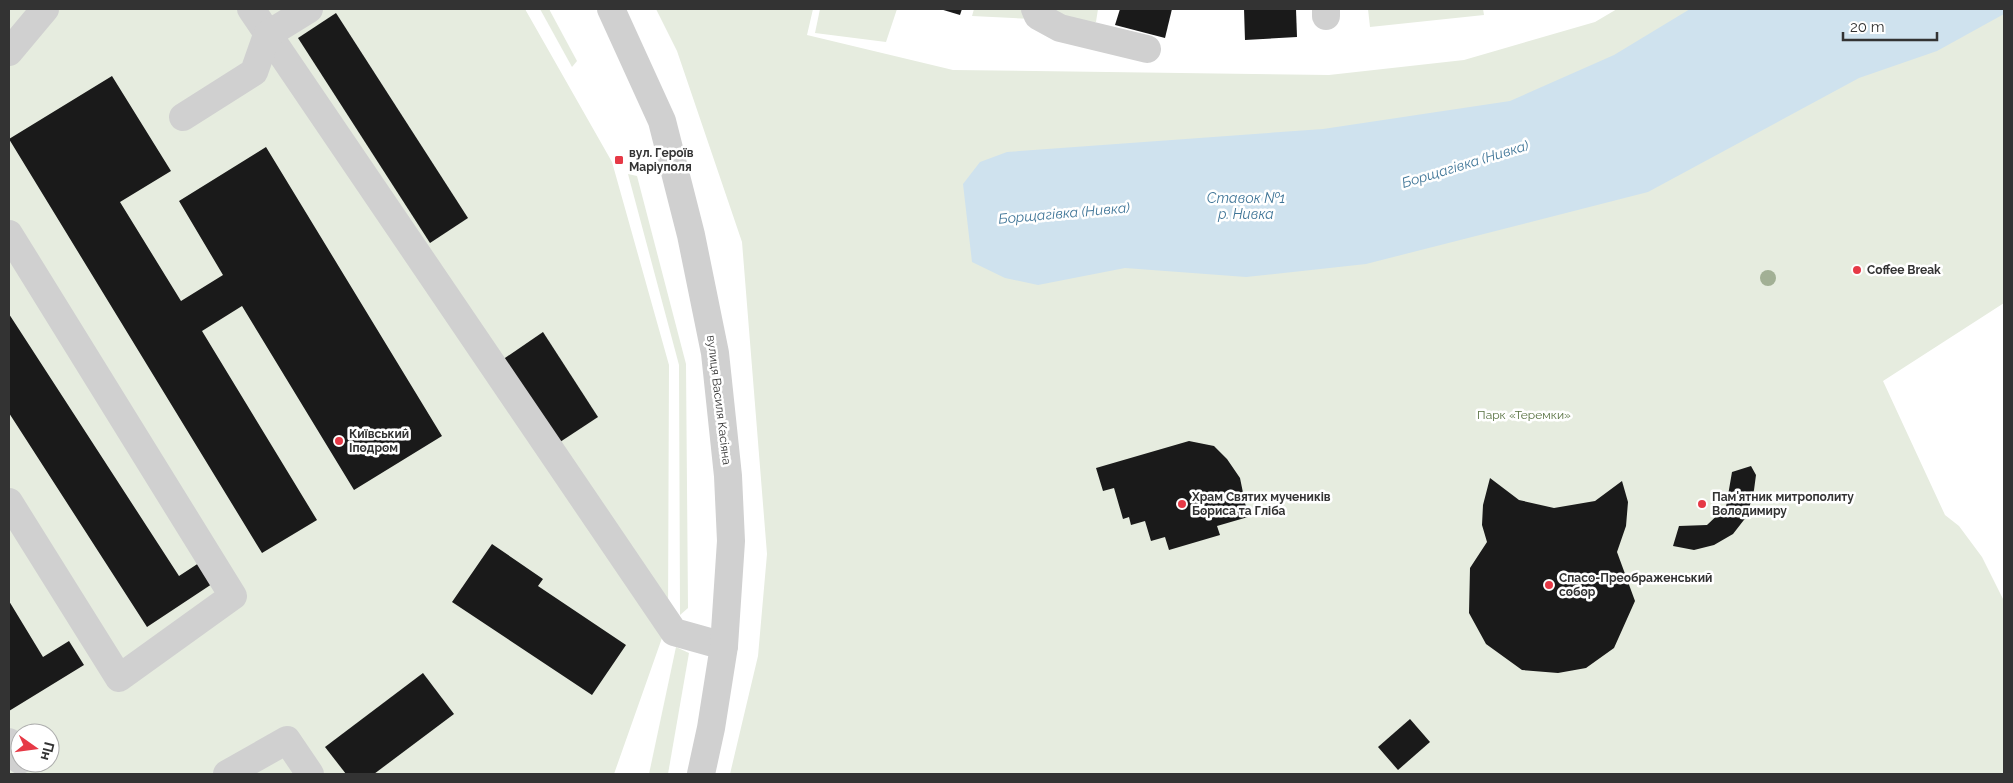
<svg xmlns="http://www.w3.org/2000/svg" width="2013" height="783" font-family="Raleway,sans-serif">
  <style>
    .green { fill: #e6ecdf; fill-rule: evenodd }
    .water { fill: #cfe2ee }
    .building { fill: #1a1a1a }
    .lines { fill: none; stroke-linecap: round; stroke-linejoin: round }
    .minor { stroke: #d0d0d0; stroke-width: 28 }
    .tree { fill: #a2b095 }
    .poi-dot { fill: #e63946; stroke: #fff; stroke-width: 2 }
    .labels { text-anchor: middle; dominant-baseline: central; stroke-width: 5; stroke-linejoin: round; paint-order: stroke }
    .poi-label { font-size: 12px; font-weight: bold; fill: #333; stroke: #fff; text-anchor: start }
    .street-label { font-size: 12px; fill: #333; stroke: #fff }
    .park-label { font-size: 12px; fill: #56703f; stroke: #fff }
    .water-label { font-size: 14px; font-style: italic; fill: #3f7597; stroke: #fff }
  </style>
  <rect width="100%" height="100%" fill="#fff"/>
  <g class="green">
    <path d="M9,9H525L612,162L669,365L668,621L614,774H9ZM20,733H50V763H20Z"/>
    <path d="M540,9H549L577,61L572,67Z"/>
    <path d="M656,9H813L807,35L953,70L1329,75L1464,60L1595,22L1617,9H2004V303L1883,381L1945,515L1959,526L1982,557L2004,601V774H730L758,656L767,554L742,242L677,51Z"/>
    <path d="M820,9H897L886,42L815,33Z"/>
    <path d="M974,9H1098L1096,22L972,16Z"/>
    <path d="M1368,9H1483L1484,15L1370,27Z"/>
    <path d="M628,174L637,176L686,364L688,608L680,615L679,365Z"/>
    <path d="M676,647L689,653L668,774H649Z"/>
  </g>
  <path class="water" d="M1690,9H2004V14L1937,51L1859,78L1648,192L1366,264L1246,277L1125,268L1038,285L1005,278L972,262L963,184L980,162L1007,152L1323,129L1510,101L1614,55Z"/>
  <g class="building">
    <path d="M940,9H962L960,15Z"/>
    <path d="M1120,9H1172L1165,38L1115,25Z"/>
    <path d="M1244,9H1296L1297,37L1245,40Z"/>
    <path d="M336,13L468,218L430,243L298,38Z"/>
    <path d="M112,76L171,171L120,202L181,301L223,275L179,201L266,147L442,436L354,490L242,306L202,331L317,520L262,553L9,139Z"/>
    <path d="M9,314L179,576L202,561L215,582L147,627L9,413Z"/>
    <path d="M543,332L598,417L557,444L502,360Z"/>
    <path d="M1189,441L1214,446L1227,459L1240,478L1248,517L1217,526L1220,535L1169,550L1165,537L1151,541L1145,521L1131,525L1129,517L1123,519L1114,488L1103,491L1096,468Z"/>
    <path d="M1751,466L1756,475L1754,490L1747,516L1733,534L1714,545L1694,550L1673,546L1679,526L1707,525L1726,507L1732,472Z"/>
    <path d="M1490,478L1519,500L1554,508L1595,501L1622,481L1628,502L1626,526L1617,552L1635,601L1614,648L1586,668L1558,673L1522,670L1486,644L1469,613L1470,568L1487,542L1482,525L1483,505Z"/>
    <path d="M492,544L543,579L538,586L626,645L592,695L452,602Z"/>
    <path d="M9,601L43,657L69,641L84,665L9,711Z"/>
    <path d="M423,673L454,714L374,774H346L325,747Z"/>
    <path d="M1410,719L1430,742L1398,770L1378,747Z"/>
  </g>
  <g class="lines">
    <g class="minor">
      <path d="M251,9L674,632L724,646"/>
      <path d="M611,9L662,121L691,235L715,353L728,476L731,541L724,646L711,728L701,774"/>
      <path d="M1035,9L1038,16L1060,28L1147,49"/>
      <path d="M1326,9V16"/>
      <path d="M9,52L45,9"/>
      <path d="M183,117L254,72L267,35L309,9"/>
      <path d="M9,234L233,596L119,678L9,502"/>
      <path d="M9,742L20,760"/>
      <path d="M227,774L287,740L310,774"/>
    </g>
  </g>
  <circle class="tree" cx="1768" cy="278" r="8"/>
  <g class="poi-dot">
    <rect x="614" y="155" width="10" height="10" rx="2.5"/>
    <circle cx="1857" cy="270" r="5"/>
    <circle cx="339" cy="441" r="5"/>
    <circle cx="1182" cy="504" r="5"/>
    <circle cx="1702" cy="504" r="5"/>
    <circle cx="1549" cy="585" r="5"/>
  </g>
  <g class="labels">
    <g class="poi-label">
      <text x="629" y="153">вул. Героїв<tspan x="629" dy="14">Маріуполя</tspan></text>
      <text x="1867" y="270">Coffee Break</text>
      <text x="349" y="434">Київський<tspan x="349" dy="14">Іподром</tspan></text>
      <text x="1192" y="497">Храм Святих мучеників<tspan x="1192" dy="14">Бориса та Гліба</tspan></text>
      <text x="1712" y="497">Пам'ятник митрополиту<tspan x="1712" dy="14">Володимиру</tspan></text>
      <text x="1559" y="578">Спасо-Преображенський<tspan x="1559" dy="14">собор</tspan></text>
    </g>
    <g class="street-label">
      <text transform="translate(719 400) rotate(83)">вулиця Василя Касіяна</text>
    </g>
    <g class="park-label">
      <text x="1524" y="415">Парк «Теремки»</text>
    </g>
    <g class="water-label">
      <text transform="translate(1465 164) rotate(-17)">Борщагівка (Нивка)</text>
      <text x="1246" y="198">Ставок №1<tspan x="1246" dy="16">р. Нивка</tspan></text>
      <text transform="translate(1064 213) rotate(-5)">Борщагівка (Нивка)</text>
    </g>
  </g>
  <rect width="2013" height="783" fill="none" stroke="#333333" stroke-width="20"/>
  <g transform="translate(35 748) rotate(104)"><circle r="24" fill="#ffffff" stroke="#adadad"/>
  <path d="M0-4L9 19L0 12L-9 19Z" fill="#e63946"/>
  <text y="-8" font-size="14" font-weight="bold" text-anchor="middle" fill="#333333">Пн</text>
  </g>
  <path d="M1843 32v8h94v-8" fill="none" stroke="#333333" stroke-width="2.5"/>
  <text x="1850" y="32" font-size="15" fill="#333333" stroke="#ffffff" stroke-width="4" paint-order="stroke">20 m</text>
</svg>
